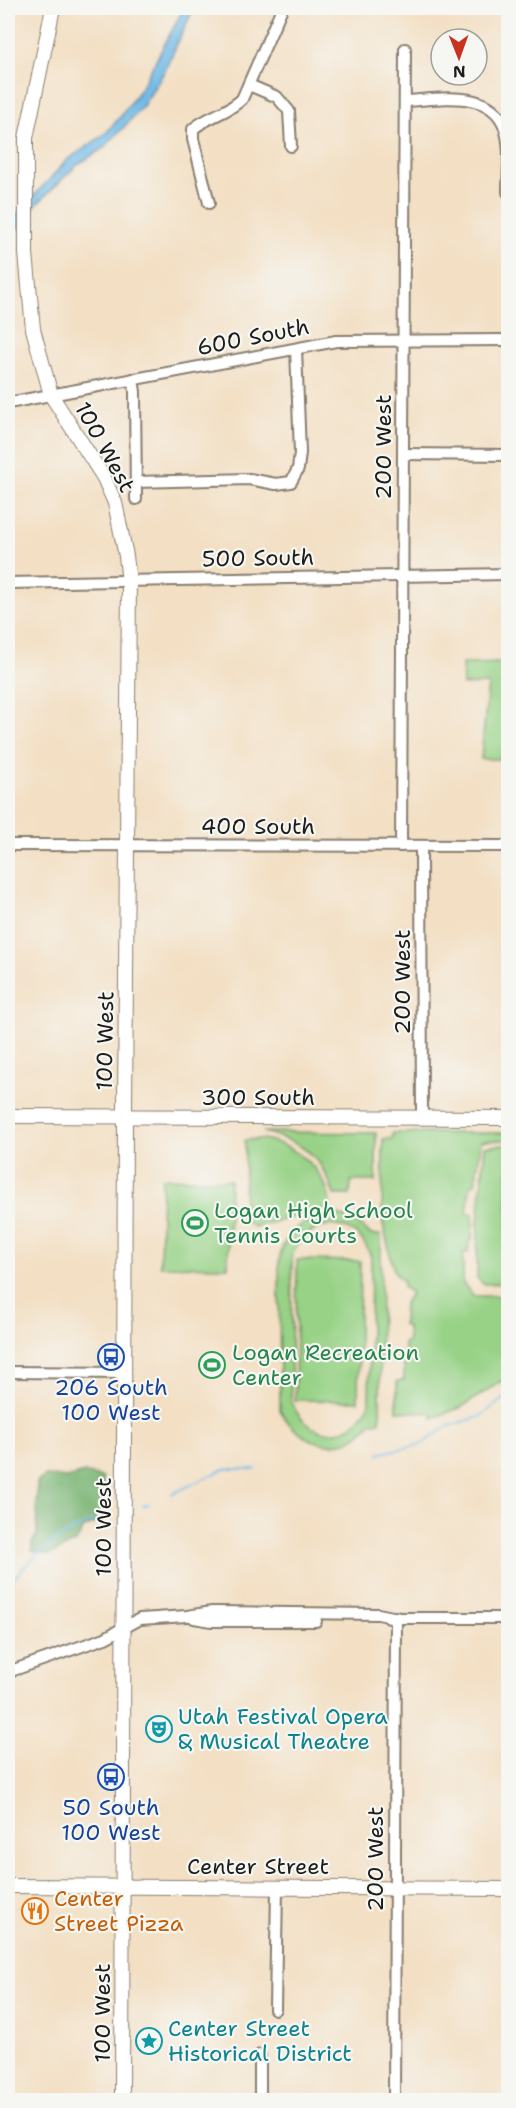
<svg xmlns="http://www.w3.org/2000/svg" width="516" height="2108" font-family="'Shantell Sans',sans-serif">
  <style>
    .green { fill: #97d286; stroke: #5a7751; stroke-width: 1.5; fill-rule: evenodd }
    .forest { fill: #79b473; stroke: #4a6848; stroke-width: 1.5 }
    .water { fill: #6bb8e5; stroke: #446a80; stroke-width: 1.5 }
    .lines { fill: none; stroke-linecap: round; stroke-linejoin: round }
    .stream { stroke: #6bb8e5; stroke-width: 2 }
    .minor-casing { stroke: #887e70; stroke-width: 14 }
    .tertiary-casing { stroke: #887e70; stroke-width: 16 }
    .minor { stroke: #fff; stroke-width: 10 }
    .tertiary { stroke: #fff; stroke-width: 14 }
    .labels { text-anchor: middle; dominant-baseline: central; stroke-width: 4.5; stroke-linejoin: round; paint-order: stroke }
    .street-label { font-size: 22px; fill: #1c1c1c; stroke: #f6f6f2 }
    .leisure-label { font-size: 22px; fill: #27864d; stroke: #f6f6f2; text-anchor: start }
    .transit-label { font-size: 22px; fill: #164399; stroke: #f6f6f2 }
    .culture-label { font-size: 22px; fill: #0d838f; stroke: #f6f6f2; text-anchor: start }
    .food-label { font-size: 22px; fill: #c56008; stroke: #f6f6f2; text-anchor: start }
  </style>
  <rect width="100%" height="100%" fill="#f6f6f2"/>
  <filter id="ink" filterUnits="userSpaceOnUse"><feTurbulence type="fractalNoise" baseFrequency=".0167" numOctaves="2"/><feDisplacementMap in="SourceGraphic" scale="12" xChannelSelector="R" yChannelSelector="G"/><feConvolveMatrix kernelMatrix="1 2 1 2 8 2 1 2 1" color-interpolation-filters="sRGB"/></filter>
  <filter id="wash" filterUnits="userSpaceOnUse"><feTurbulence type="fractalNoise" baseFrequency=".008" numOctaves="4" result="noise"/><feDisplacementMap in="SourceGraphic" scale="24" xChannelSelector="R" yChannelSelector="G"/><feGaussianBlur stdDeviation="1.35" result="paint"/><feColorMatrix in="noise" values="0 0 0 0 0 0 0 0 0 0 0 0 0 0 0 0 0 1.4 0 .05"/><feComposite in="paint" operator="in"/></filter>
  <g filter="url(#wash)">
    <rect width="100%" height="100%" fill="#f3dfc3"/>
    <g class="green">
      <path d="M508,663V759H481L488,684L463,685L462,664Z"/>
      <path d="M263,1132L376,1133V1181H351L350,1195H334C322,1154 301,1142 263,1132Z"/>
      <path d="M393,1133H508V1140L481,1141L475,1184L470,1186L467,1213L473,1214L472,1240L469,1241L468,1253H463V1283L473,1296H508V1377L460,1408L432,1418V1413L397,1411V1381L404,1380V1342H408L407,1326L403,1325L404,1303L411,1293L403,1287V1281L394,1271L382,1220L383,1139H392Z"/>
      <path d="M263,1139C295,1145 330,1172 330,1208L254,1227L244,1220L245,1140Z"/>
      <path d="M508,1145V1283L483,1284L477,1278L478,1224L485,1146Z"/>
      <path d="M162,1178L230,1180L228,1267L160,1266Z"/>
      <path d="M332,1213C349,1218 359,1222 371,1235H381L380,1422H372C365,1429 359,1437 350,1440C321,1452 293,1435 280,1410L279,1263C282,1232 303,1219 332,1213ZM331,1225C354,1228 363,1236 371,1257L369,1405C349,1443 309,1441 291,1402L292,1256C299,1237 312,1228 331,1225Z"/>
      <path d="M297,1260L360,1261L358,1401L295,1400Z"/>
    </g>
    <path class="forest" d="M84,1473L103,1478V1520L84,1528L76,1542L50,1555L32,1551V1543L37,1535V1482L46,1476L67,1478Z"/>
    <path class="water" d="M184,8H194L163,74L141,109L104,148L77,165L38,203L8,240V224L67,160L105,134L121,116L142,86Z"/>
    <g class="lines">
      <g class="stream">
        <path d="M378,1454L422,1444L446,1427L479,1417L508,1396"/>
        <path d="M172,1494L224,1469H256"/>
        <path d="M143,1506L149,1504"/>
        <path d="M8,1586C31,1555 67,1528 104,1518"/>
      </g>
    </g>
  </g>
  <g filter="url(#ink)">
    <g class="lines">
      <defs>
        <g id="minor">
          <path d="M249,85L277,97L289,111L291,146"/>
          <path d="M405,101C441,99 499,87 507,136C511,154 508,174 508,192"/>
          <path d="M209,203L193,139V129C208,116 228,113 242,99L282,8"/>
          <path d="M133,379L135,392L136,499"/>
          <path d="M8,403L336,341L508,340"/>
          <path d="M403,454L508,455"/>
          <path d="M136,482L249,479L276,484L291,482L298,469L300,453L296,349"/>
          <path d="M8,583L508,574"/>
          <path d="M8,845L508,846"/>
          <path d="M401,846L405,49"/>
          <path d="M421,846L422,1118"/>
          <path d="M8,1372L125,1373"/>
          <path d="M194,1618L212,1621H316"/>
          <path d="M389,1618H508"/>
          <path d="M8,1672L105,1638L140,1619L187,1616L212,1612L378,1614L393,1617"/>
          <path d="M275,2009L277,1887"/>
          <path d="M260,2055V2100"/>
          <path d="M394,2100L396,1617"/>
        </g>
        <g id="tertiary">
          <path d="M53,8L26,138V253L33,329L51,395L104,478L115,503L126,556L129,582L125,1107L122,2100"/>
          <path d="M8,1116L508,1118"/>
          <path d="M8,1886L508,1889"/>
        </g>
      </defs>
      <use href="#minor" class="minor-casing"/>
      <use href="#tertiary" class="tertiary-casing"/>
      <use href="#minor" class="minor"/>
      <use href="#tertiary" class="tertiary"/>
    </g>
  </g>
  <defs>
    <symbol id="stadium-ring" viewBox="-11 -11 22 22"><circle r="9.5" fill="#f6f6f2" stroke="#2e9e5b" stroke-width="1.5"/><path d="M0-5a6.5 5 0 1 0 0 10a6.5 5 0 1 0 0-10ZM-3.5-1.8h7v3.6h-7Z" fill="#2e9e5b"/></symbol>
    <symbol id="bus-ring" viewBox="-11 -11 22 22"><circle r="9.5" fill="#f6f6f2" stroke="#1a4fb4" stroke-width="1.5"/><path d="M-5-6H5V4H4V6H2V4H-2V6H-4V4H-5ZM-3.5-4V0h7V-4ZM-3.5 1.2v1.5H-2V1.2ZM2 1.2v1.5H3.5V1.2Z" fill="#1a4fb4"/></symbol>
    <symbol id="theatre-ring" viewBox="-11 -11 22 22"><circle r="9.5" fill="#f6f6f2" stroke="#0f9aa8" stroke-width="1.5"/><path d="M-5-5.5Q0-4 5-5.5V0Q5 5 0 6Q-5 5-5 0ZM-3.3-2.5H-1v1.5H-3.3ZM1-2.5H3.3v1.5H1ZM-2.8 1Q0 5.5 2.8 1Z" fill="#0f9aa8"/></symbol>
    <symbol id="restaurant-ring" viewBox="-11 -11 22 22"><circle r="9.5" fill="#f6f6f2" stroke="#e8710a" stroke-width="1.5"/><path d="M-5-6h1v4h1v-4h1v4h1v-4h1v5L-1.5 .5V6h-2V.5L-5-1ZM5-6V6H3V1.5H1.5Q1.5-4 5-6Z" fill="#e8710a"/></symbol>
    <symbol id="sight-ring" viewBox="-11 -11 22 22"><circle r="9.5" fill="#f6f6f2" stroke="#0f9aa8" stroke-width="1.5"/><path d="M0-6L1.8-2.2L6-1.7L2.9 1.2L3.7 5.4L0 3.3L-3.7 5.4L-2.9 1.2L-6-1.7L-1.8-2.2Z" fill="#0f9aa8"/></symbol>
  </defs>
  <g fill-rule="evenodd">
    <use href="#stadium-ring" x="180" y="1208" width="30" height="30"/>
    <use href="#bus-ring" x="96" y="1342" width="30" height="30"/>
    <use href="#stadium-ring" x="197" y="1350" width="30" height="30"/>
    <use href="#theatre-ring" x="144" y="1714" width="30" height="30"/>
    <use href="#bus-ring" x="96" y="1762" width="30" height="30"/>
    <use href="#restaurant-ring" x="20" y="1896" width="30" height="30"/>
    <use href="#sight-ring" x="134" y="2026" width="30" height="30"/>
  </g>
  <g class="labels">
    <g class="street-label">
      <text transform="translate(253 337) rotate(-11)">600 South</text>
      <text transform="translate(105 447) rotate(61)">100 West</text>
      <text transform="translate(383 447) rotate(-90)">200 West</text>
      <text transform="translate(258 558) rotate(-1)">500 South</text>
      <text x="258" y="826">400 South</text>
      <text transform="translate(402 982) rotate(-90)">200 West</text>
      <text transform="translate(105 1041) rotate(-89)">100 West</text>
      <text x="258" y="1097">300 South</text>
      <text transform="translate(103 1527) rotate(-90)">100 West</text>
      <text transform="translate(375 1859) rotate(-90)">200 West</text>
      <text x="258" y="1866">Center Street</text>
      <text transform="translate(102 2013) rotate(-90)">100 West</text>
    </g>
    <g class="leisure-label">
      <text x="214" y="1210">Logan High School<tspan x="214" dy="25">Tennis Courts</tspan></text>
      <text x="232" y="1352">Logan Recreation<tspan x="232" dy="25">Center</tspan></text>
    </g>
    <g class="transit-label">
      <text x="111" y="1387">206 South<tspan x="111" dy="25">100 West</tspan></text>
      <text x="111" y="1807">50 South<tspan x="111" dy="25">100 West</tspan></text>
    </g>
    <g class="culture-label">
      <text x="178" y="1716">Utah Festival Opera<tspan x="178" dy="25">&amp; Musical Theatre</tspan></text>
      <text x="168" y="2028">Center Street<tspan x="168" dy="25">Historical District</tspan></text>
    </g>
    <g class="food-label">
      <text x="54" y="1898">Center<tspan x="54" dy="25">Street Pizza</tspan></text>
    </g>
  </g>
  <rect width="516" height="2108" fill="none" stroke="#f6f6f2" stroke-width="30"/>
  <g transform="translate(459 57) rotate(179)"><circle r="28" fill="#f6f6f2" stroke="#9f9f9c" stroke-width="1.5"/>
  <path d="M0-4.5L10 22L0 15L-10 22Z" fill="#c8321e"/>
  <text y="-9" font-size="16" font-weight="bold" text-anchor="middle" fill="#1c1c1c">N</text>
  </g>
</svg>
